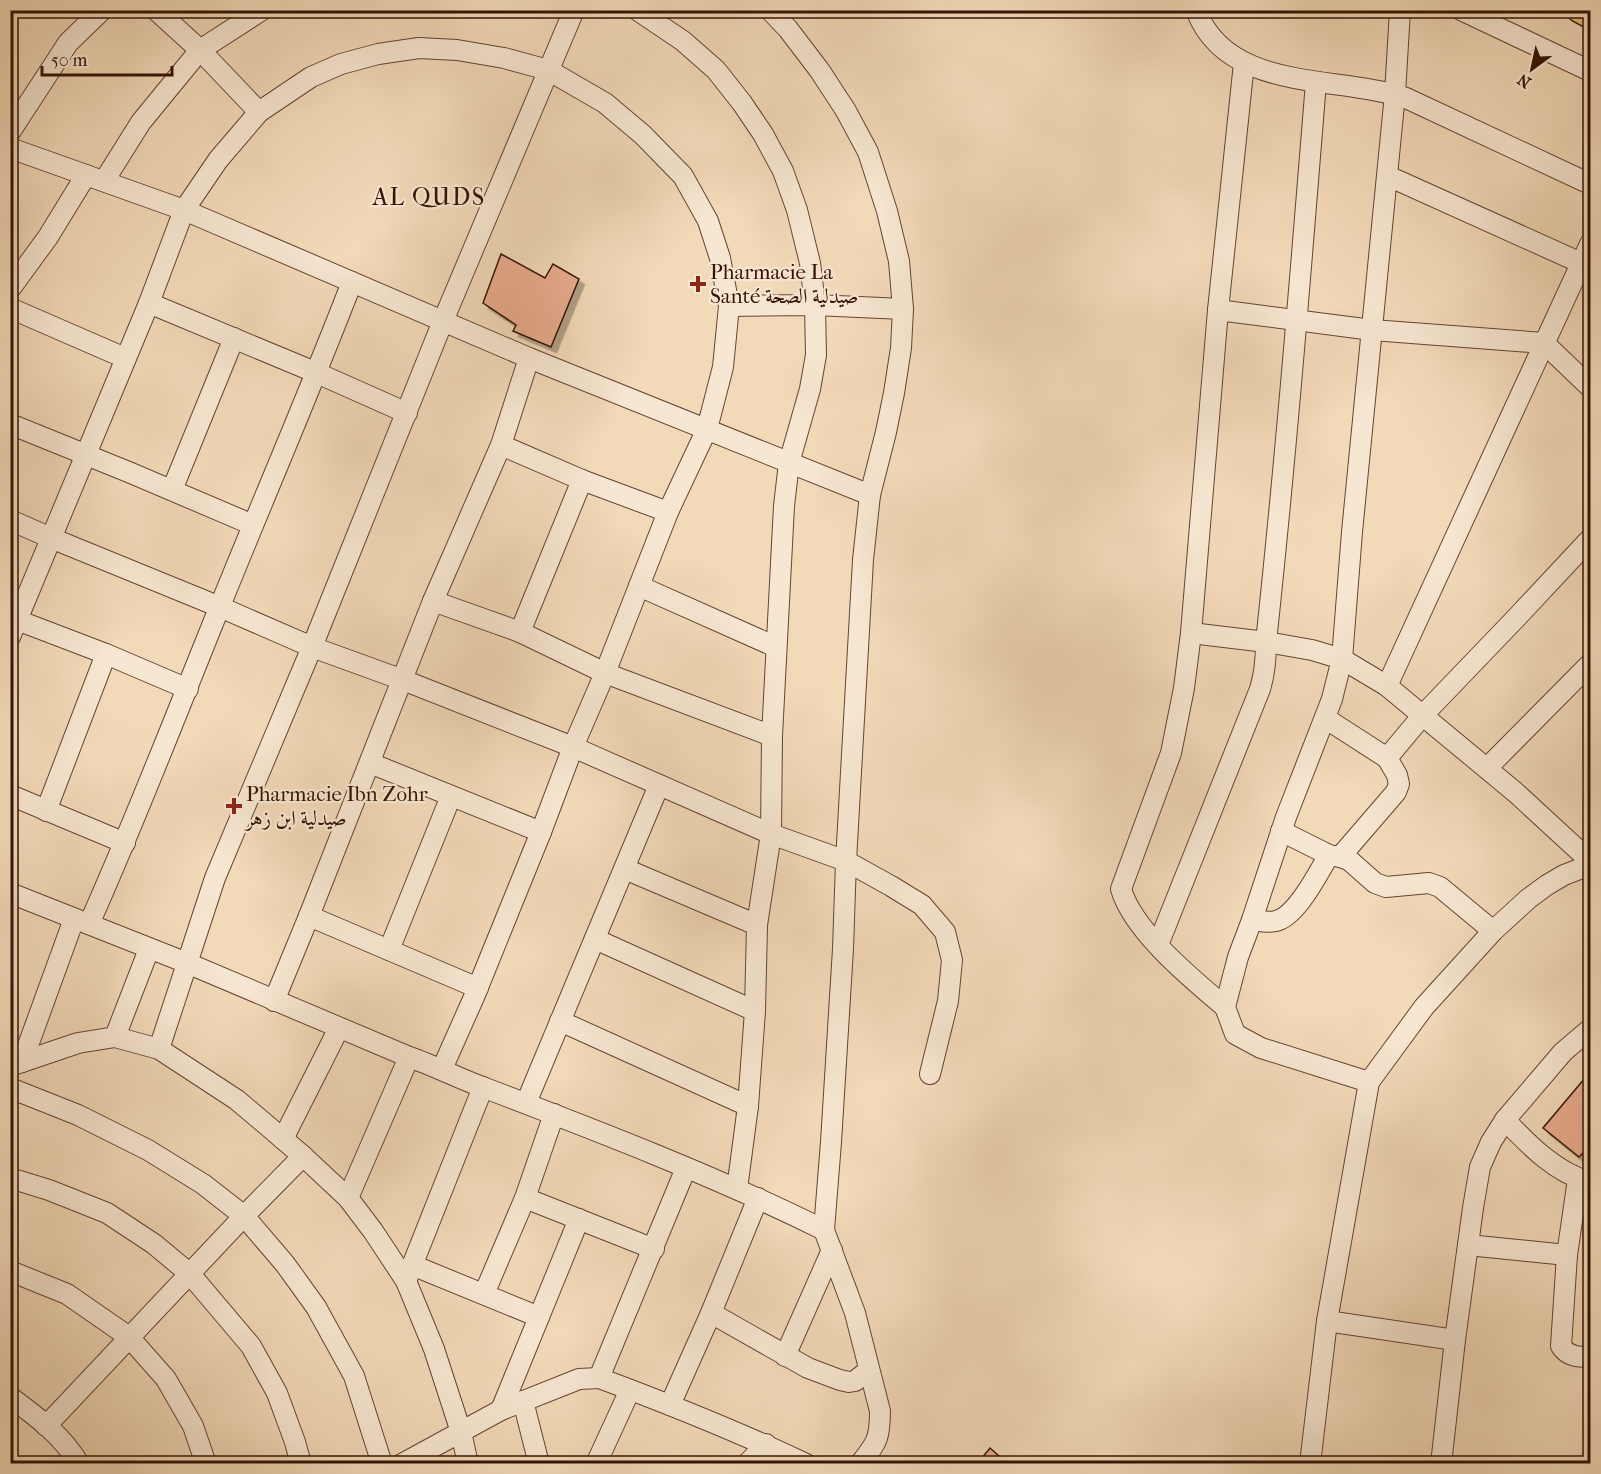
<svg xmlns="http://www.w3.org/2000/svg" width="1601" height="1474" font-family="'IM FELL French Canon',Amiri,serif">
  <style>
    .building { fill: #e8ab8e; stroke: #341305; stroke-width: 1.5; filter: url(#shadow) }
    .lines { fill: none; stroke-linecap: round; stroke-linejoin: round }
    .minor-casing { stroke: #644432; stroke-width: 22 }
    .major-casing { stroke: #341305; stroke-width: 27 }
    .minor { stroke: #f7e6d1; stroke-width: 20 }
    .major { stroke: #e9bc7c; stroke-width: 24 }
    .poi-dot { fill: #8f2418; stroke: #f7e6d1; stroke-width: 2 }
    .labels { text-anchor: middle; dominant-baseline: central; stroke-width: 4.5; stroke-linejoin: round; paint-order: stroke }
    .poi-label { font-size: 21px; fill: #341305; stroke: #f7e6d1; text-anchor: start }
    .quarter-label { font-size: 24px; letter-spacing: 1.5px; fill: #341305; stroke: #f7e6d1 }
  </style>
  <defs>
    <filter id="shadow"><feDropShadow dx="5.5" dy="5.5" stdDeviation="0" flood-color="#0004"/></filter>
  </defs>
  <rect width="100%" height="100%" fill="#f2d9b8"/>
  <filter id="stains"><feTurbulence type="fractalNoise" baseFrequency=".00333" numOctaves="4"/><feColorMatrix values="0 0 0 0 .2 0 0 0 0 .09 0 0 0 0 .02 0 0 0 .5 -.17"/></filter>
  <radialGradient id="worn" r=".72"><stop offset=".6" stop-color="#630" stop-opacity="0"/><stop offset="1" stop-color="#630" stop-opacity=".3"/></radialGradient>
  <g class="building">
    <path d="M501,254L545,278L553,264L579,279L551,347L513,331L516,325L483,303Z"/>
    <path d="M1590,1072V1154L1586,1150L1579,1157L1543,1128Z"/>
    <path d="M990,1448L1008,1464H977Z"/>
  </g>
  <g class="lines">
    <defs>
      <g id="minor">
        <path d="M156,10L200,50L259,112"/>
        <path d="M637,10L683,41L716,70L742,103L763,134L783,171L797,210L810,263L815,305L816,355L810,389L789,463L784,506L772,736L771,834L757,925L755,1011L748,1106L737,1189"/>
        <path d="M770,10L788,29L820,71L846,111L868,152L887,211L899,261L903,309L901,348L894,393L886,432L870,495L863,560L846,861L843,949L831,1142L824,1230L855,1313L880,1411C880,1438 877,1443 860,1464"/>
        <path d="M1196,10C1227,93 1338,75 1406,98L1590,184"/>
        <path d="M1461,10L1590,71"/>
        <path d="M10,132L68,43L102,10"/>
        <path d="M10,148L184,210L529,358L870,495"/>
        <path d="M1388,176L1590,267"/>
        <path d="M104,181L141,122L200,50L262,10"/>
        <path d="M10,289L48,237L86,175"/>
        <path d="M149,303L317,373L407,413"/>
        <path d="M729,306L815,305L903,309"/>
        <path d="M10,308L125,358"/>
        <path d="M1218,310L1372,330L1544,343L1590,387"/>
        <path d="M10,424L131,473L253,525"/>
        <path d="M501,445L582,480L668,512"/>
        <path d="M172,490L234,338"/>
        <path d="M10,520L51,538L220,607L312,647L403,680L573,747L771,834L846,861L891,886L922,905L945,932L952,960L948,1001L930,1074"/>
        <path d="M639,586L776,647"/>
        <path d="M433,601L520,632L605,673L772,736"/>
        <path d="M17,620L106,654L188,689"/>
        <path d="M520,632L582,480"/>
        <path d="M1191,633L1266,642L1312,650L1342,659L1387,686L1515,792L1590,861"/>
        <path d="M10,637L149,303L184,210L218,160L259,112L311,77L341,64L378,54L419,48L457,50L504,58L548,70L605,103L643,135L683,176L708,221L720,258L729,306L723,367L707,429L668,512L605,673L573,747L541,832L474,997L442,1069"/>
        <path d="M1387,686L1590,244"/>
        <path d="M1325,718L1387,758L1397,775L1399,784L1396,792L1340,857"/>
        <path d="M1387,758L1423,715L1518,616L1590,539"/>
        <path d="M370,763L541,832"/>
        <path d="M1487,768L1590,664"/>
        <path d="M10,795L125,843"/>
        <path d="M46,811L106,654"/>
        <path d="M1281,831L1329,855L1340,857L1349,860L1375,883L1386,887L1429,883L1440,887L1493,931"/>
        <path d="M625,869L757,925"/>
        <path d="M10,893L187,963L409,1057C435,1066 460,1079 485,1088C600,1132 715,1176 824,1230"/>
        <path d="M309,916L478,988"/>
        <path d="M1252,920C1260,921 1269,923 1276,921C1297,916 1318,873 1329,855"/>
        <path d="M89,924C136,819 177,712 220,606C264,497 310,391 352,282"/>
        <path d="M595,939L755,1011"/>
        <path d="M1158,945L1260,689C1265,673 1266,658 1266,642C1286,456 1301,269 1316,82"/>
        <path d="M389,950L451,796"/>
        <path d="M274,1001L309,916L433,601L501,445L529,358"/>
        <path d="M1225,1007C1192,979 1133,931 1121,889L1171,753L1184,688L1191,633L1218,310L1244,63"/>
        <path d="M560,1021L748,1106"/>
        <path d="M115,1037L149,949"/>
        <path d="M159,1049L215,878L312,647L443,321L574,10"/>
        <path d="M22,1062L74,919"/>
        <path d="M10,1066L78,1043L115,1037L159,1049L237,1100L303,1156L348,1198L373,1231L406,1281L434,1349L461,1432L468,1464"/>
        <path d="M1369,1082L1261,1048L1235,1034L1225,1007L1238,957L1252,920L1286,817L1332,699L1342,659L1352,532L1395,94L1400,10"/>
        <path d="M10,1088L78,1115L148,1150L203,1184L244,1216L285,1264L316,1307L354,1376L382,1464"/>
        <path d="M526,1103L659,785"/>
        <path d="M1505,1120C1529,1145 1555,1172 1589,1182"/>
        <path d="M283,1139L339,1028"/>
        <path d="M10,1178L49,1190L107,1213L154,1244L190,1274L251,1346L277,1393L295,1442L301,1464"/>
        <path d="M1578,1179L1567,1255L1561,1346C1568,1357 1579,1357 1590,1357"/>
        <path d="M348,1198L409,1057"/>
        <path d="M525,1198L654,1249"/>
        <path d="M1468,1245L1567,1255"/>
        <path d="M412,1265L539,1317"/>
        <path d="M10,1271L67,1294L129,1337L166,1379L193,1426L206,1464"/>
        <path d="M406,1281L483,1087"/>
        <path d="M484,1294L525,1198L554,1114"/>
        <path d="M711,1313L808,1368L840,1380L849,1382L855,1381L869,1370"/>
        <path d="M1327,1321L1455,1340"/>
        <path d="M785,1356L832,1250"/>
        <path d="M599,1378L686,1168"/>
        <path d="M10,1397C36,1416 63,1436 79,1464"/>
        <path d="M523,1401L539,1464"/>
        <path d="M670,1405L711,1313L758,1198"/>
        <path d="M501,1410L579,1219"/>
        <path d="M46,1426L244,1216L303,1156"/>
        <path d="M402,1464L501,1410L579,1379L599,1378C669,1404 739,1432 806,1464"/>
        <path d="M596,1464L630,1390"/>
        <path d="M747,1464L766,1444"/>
        <path d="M1310,1464L1327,1321L1369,1082L1424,1007L1493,931L1528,899L1547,885L1564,875L1590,865"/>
        <path d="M1441,1464L1455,1340L1473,1208L1480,1167L1491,1142L1505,1120L1563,1052L1590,1029"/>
      </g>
      <path id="major" d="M1579,10L1590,16"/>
    </defs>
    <use href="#minor" class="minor-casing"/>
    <use href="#major" class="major-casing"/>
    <use href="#minor" class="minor"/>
    <use href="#major" class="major"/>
  </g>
  <g class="poi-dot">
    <path d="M695 275h6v6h6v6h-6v6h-6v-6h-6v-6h6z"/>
    <path d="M231 797h6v6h6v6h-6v6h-6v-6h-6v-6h6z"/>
  </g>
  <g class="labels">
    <g class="poi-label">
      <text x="710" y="272">Pharmacie La<tspan x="710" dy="24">Santé صيدلية الصحة</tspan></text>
      <text x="246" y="794">Pharmacie Ibn Zohr<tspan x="246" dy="24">صيدلية ابن زهر</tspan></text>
    </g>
    <g class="quarter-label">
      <text x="429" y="197">AL QUDS</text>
    </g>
  </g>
  <rect width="1601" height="1474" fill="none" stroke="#f2d9b8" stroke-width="36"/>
  <rect x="12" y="12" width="1577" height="1450" fill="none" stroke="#341305" stroke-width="3"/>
  <rect x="18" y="18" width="1565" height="1438" fill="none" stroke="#341305" stroke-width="1.5"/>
  <g transform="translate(1532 69) rotate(213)" stroke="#f7e6d1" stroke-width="4.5" paint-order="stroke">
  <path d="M0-4.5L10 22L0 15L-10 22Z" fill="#341305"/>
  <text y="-9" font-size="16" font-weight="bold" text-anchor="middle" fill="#341305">N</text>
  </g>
  <path d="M42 66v9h130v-9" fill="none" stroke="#341305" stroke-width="3"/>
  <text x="51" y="66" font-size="18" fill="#341305" stroke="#f7e6d1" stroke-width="4.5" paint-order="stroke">50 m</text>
  <rect width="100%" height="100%" filter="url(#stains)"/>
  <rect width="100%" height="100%" fill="url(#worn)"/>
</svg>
